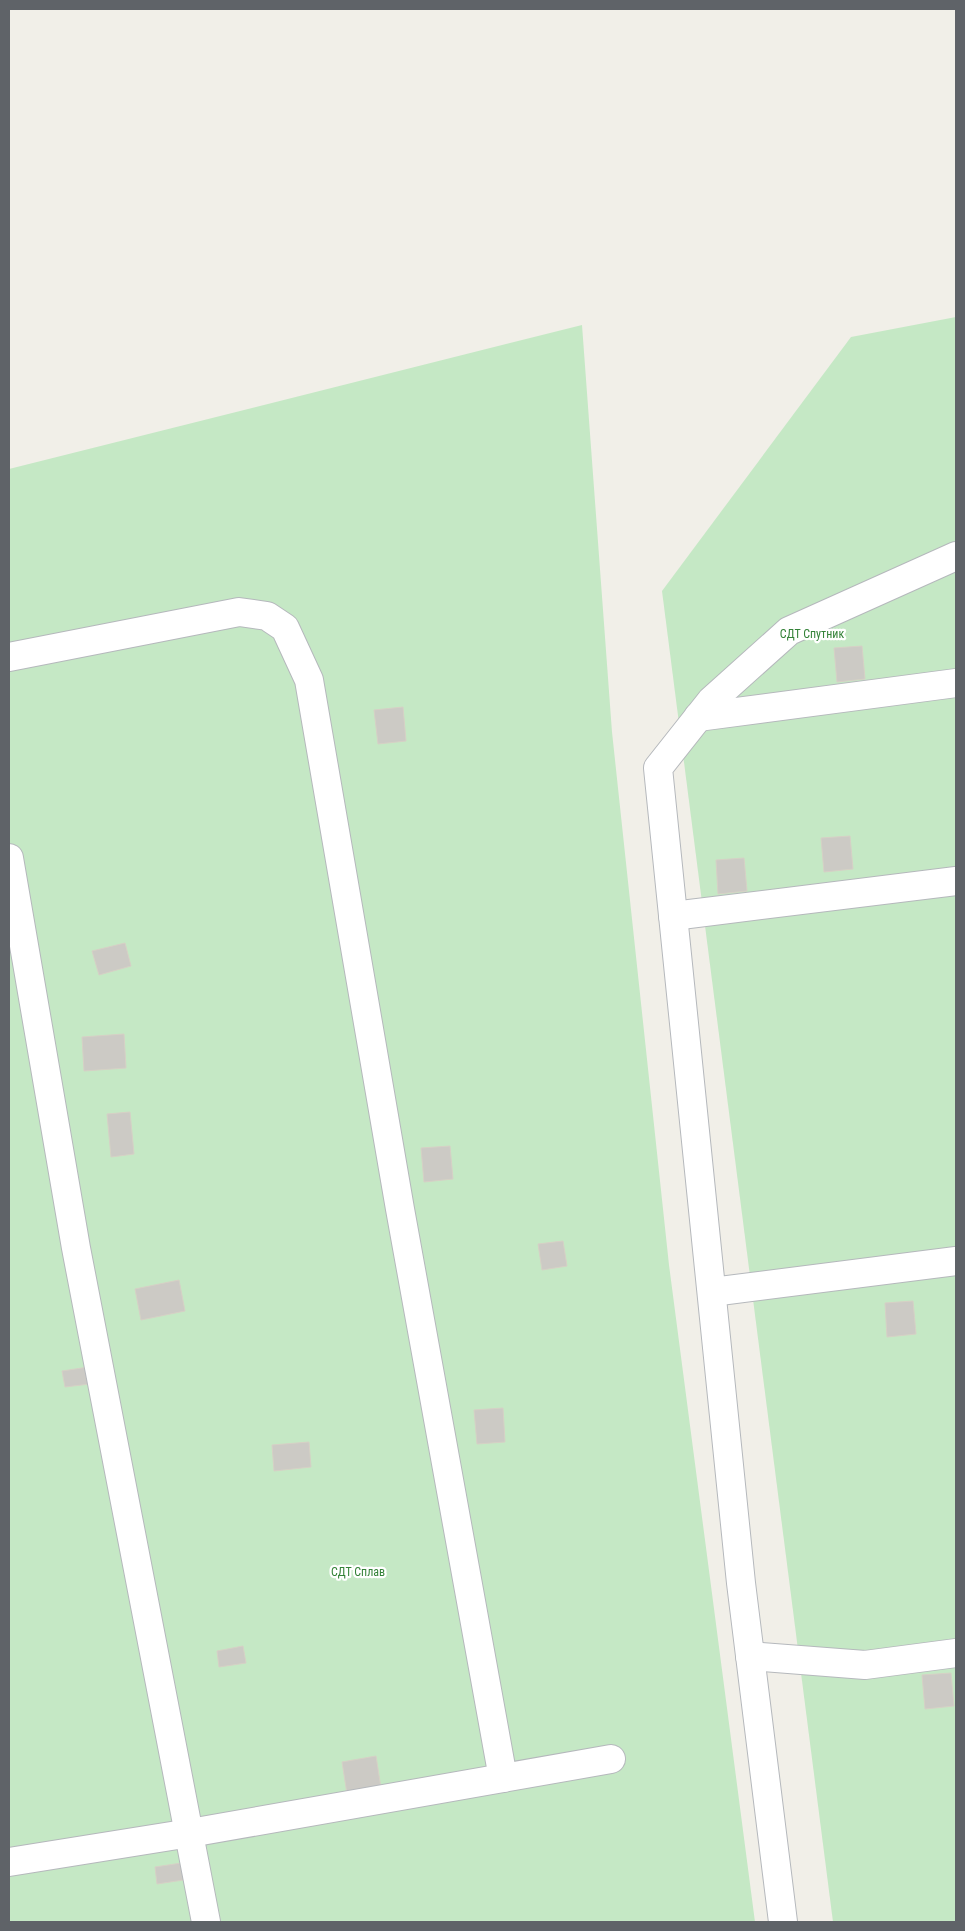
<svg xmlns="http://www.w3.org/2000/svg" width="965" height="1931" font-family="'Roboto Condensed',sans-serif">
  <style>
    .green { fill: #c5e8c5 }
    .building { fill: #cccac5; stroke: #d6d1c6 }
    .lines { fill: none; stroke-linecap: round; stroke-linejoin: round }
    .minor-casing { stroke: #b5b8bc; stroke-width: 30 }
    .minor { stroke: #fff; stroke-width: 28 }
    .labels { text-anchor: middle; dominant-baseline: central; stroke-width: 4.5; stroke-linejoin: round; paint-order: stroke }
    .park-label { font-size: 12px; fill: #348238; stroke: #fff }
  </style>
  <rect width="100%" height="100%" fill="#f1efe8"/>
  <g class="green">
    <path d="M956,317V1922H833L662,591L851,337Z"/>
    <path d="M582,325L612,732L669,1265L755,1922H9V469Z"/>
  </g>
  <g class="building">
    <path d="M862,646L865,679L837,682L834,648Z"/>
    <path d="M403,707L406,741L378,744L374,710Z"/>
    <path d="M850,836L853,869L824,872L821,838Z"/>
    <path d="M744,858L747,891L718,894L716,860Z"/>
    <path d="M125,943L131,966L99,975L92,951Z"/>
    <path d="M124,1034L126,1068L84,1071L82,1037Z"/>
    <path d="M130,1112L134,1154L111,1157L107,1114Z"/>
    <path d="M450,1146L453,1179L424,1182L421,1148Z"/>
    <path d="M563,1241L567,1266L542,1270L538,1244Z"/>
    <path d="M179,1280L185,1311L141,1320L135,1289Z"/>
    <path d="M913,1301L916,1334L887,1337L885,1303Z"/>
    <path d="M95,1366L98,1383L65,1387L62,1371Z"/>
    <path d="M503,1408L505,1442L477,1444L474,1410Z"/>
    <path d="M309,1442L311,1467L274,1471L272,1445Z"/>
    <path d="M243,1646L246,1663L219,1667L217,1651Z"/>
    <path d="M951,1673L954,1706L925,1709L922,1675Z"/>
    <path d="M376,1756L381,1788L347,1794L342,1762Z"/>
    <path d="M188,1862L190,1879L157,1884L155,1867Z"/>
  </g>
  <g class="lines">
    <defs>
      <g id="minor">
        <path d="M9,657L239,612L267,616L285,628L309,680L400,1209L503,1778"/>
        <path d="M698,717L956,683"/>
        <path d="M9,858L76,1248L206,1922"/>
        <path d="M673,916L956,881"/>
        <path d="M712,1292L956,1261"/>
        <path d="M750,1656L865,1665L956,1653"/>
        <path d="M9,1862L190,1833L611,1759"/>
        <path d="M783,1922L741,1583L658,768L711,701L789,631L956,556"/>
      </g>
    </defs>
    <use href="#minor" class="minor-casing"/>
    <use href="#minor" class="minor"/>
  </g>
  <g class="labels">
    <g class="park-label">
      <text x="812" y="634">СДТ Спутник</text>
      <text x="358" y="1572">СДТ Сплав</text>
    </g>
  </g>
  <rect width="965" height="1931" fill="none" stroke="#5f6368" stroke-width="20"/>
</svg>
